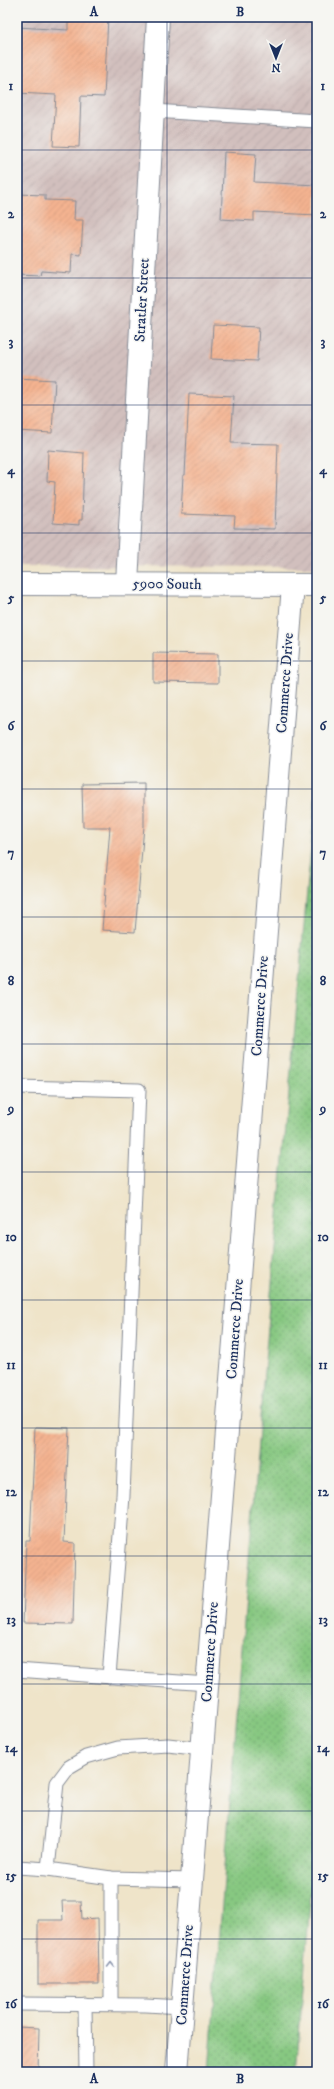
<svg xmlns="http://www.w3.org/2000/svg" width="334" height="2089" font-family="'IM FELL DW Pica',serif">
  <style>
    .industrial { fill: url(#industrial-furrows) }
    .green { fill: url(#green-dots); stroke: #517c70 }
    .building { fill: url(#building-hatch) }
    .lines { fill: none; stroke-linecap: round; stroke-linejoin: round }
    .lane-casing { stroke: #858a94; stroke-width: 15 }
    .street-casing { stroke: #858a94; stroke-width: 24 }
    .secondary-casing { stroke: #858a94; stroke-width: 24 }
    .lane { stroke: #fff; stroke-width: 13 }
    .street { stroke: #fff; stroke-width: 22 }
    .secondary { stroke: #fff; stroke-width: 22 }
    .oneway { stroke: #8d97ae }
    .grid { fill: none; stroke: #1b2f5e; stroke-width: 1; stroke-opacity: 0.55 }
    .labels { text-anchor: middle; dominant-baseline: central; stroke-width: 3; stroke-linejoin: round; paint-order: stroke }
    .street-label { font-size: 15px; fill: #1b2f5e; stroke: #f6f6f2 }
    .neatline { fill: none; stroke: #1b2f5e; stroke-width: 1.5 }
    .grid-label { font-size: 13px; text-anchor: middle; font-weight: bold; fill: #1b2f5e }
  </style>
  <defs>
    <pattern id="industrial-furrows" width="10" height="10" patternUnits="userSpaceOnUse"><rect width="10" height="10" fill="#d1bfbd"/><path d="M-1 1l2-2M0 10L10 0M9 11l2-2" fill="none" stroke="#b3a4a5"/></pattern>
    <pattern id="green-dots" width="8" height="8" patternUnits="userSpaceOnUse"><rect width="8" height="8" fill="#87c881"/><path d="M2 2h.1M6 6h.1" fill="none" stroke="#6ea36d" stroke-width="1.8" stroke-linecap="round"/></pattern>
    <pattern id="building-hatch" width="6" height="6" patternUnits="userSpaceOnUse"><rect width="6" height="6" fill="#f4b390"/><path d="M-1 1l2-2M0 6l6-6M5 7l2-2" fill="none" stroke="#d19a7f"/></pattern>
  </defs>
  <rect width="100%" height="100%" fill="#f6f6f2"/>
  <filter id="ink" filterUnits="userSpaceOnUse"><feTurbulence type="fractalNoise" baseFrequency=".025" numOctaves="2"/><feDisplacementMap in="SourceGraphic" scale="8" xChannelSelector="R" yChannelSelector="G"/><feConvolveMatrix kernelMatrix="1 2 1 2 8 2 1 2 1" color-interpolation-filters="sRGB"/></filter>
  <filter id="wash" filterUnits="userSpaceOnUse"><feTurbulence type="fractalNoise" baseFrequency=".012" numOctaves="4" result="noise"/><feDisplacementMap in="SourceGraphic" scale="16" xChannelSelector="R" yChannelSelector="G"/><feGaussianBlur stdDeviation="0.9" result="paint"/><feColorMatrix in="noise" values="0 0 0 0 0 0 0 0 0 0 0 0 0 0 0 0 0 1.4 0 .05"/><feComposite in="paint" operator="in"/></filter>
  <g filter="url(#wash)">
    <rect width="100%" height="100%" fill="#efe4c9"/>
    <path class="industrial" d="M17,17H317V567L17,566Z"/>
    <path class="green" d="M317,779V1818L296,2072H209L260,1417Z"/>
    <g id="blocks">
      <g class="building">
        <path d="M68,17H108L104,97L81,96L79,147L53,146L56,95L17,93V27L68,30Z"/>
        <path d="M224,152L256,154L254,182L317,185V215L254,212V221L221,219Z"/>
        <path d="M17,194L45,195V200L75,201L74,220H83L81,255L72,254L71,273L41,271L40,276L17,275Z"/>
        <path d="M213,325L259,327L257,361L211,359Z"/>
        <path d="M17,378L55,380L52,433L17,431Z"/>
        <path d="M189,394L234,396L231,443L278,444L275,529L234,528L235,516L181,514L183,475H185Z"/>
        <path d="M48,450L84,453L82,520H79V525L53,523L55,482L47,481Z"/>
        <path d="M153,653L218,654V683L153,682Z"/>
        <path d="M144,783V826L135,932L102,930L110,827H83L82,784Z"/>
        <path d="M35,1427L69,1428L64,1542L75,1543L73,1624L23,1623L26,1541H30Z"/>
        <path d="M62,1901H81L82,1919L98,1918L99,1984H38V1920H63Z"/>
        <path d="M17,2027L39,2028L38,2072H17Z"/>
      </g>
    </g>
  </g>
  <g filter="url(#ink)">
    <use href="#blocks" fill-opacity="0" stroke="#858a94" stroke-width="1"/>
    <g class="lines">
      <defs>
        <g id="lane">
          <path d="M153,111L317,121"/>
          <path d="M17,1087L139,1090L123,1496L109,1677"/>
          <path d="M17,1670L207,1684"/>
          <path d="M17,1867L48,1869L111,1878L192,1880"/>
          <path d="M48,1869L57,1783L69,1767L86,1757L118,1748L168,1745L202,1749"/>
          <path d="M17,2004L146,2005L182,2007"/>
          <path d="M85,2004L86,2072"/>
          <path d="M111,2004V1878"/>
        </g>
        <path id="street" d="M127,583L158,17"/>
        <g id="secondary">
          <path d="M17,584L317,585"/>
          <path d="M177,2072L293,585"/>
        </g>
      </defs>
      <use href="#lane" class="lane-casing"/>
      <use href="#street" class="street-casing"/>
      <use href="#secondary" class="secondary-casing"/>
      <use href="#lane" class="lane"/>
      <use href="#street" class="street"/>
      <use href="#secondary" class="secondary"/>
    </g>
    <defs><path id="oneway-chevron" d="M-2-3.5L2.5 0L-2 3.5" fill="none" stroke-width="1.6" stroke-linecap="round" stroke-linejoin="round"/></defs>
    <use class="oneway" href="#oneway-chevron" transform="translate(111 1965) rotate(-90)"/>
  </g>
  <path class="grid" d="M167,17V2072M17,150H317M17,278H317M17,405H317M17,533H317M17,661H317M17,789H317M17,917H317M17,1044H317M17,1172H317M17,1300H317M17,1428H317M17,1556H317M17,1684H317M17,1811H317M17,1939H317"/>
  <g class="labels">
    <g class="street-label">
      <text transform="translate(142 300) rotate(-87)">Stratler Street</text>
      <text transform="translate(167 584) rotate(1)">5900 South</text>
      <text transform="translate(285 683) rotate(-86)">Commerce Drive</text>
      <text transform="translate(260 1006) rotate(-86)">Commerce Drive</text>
      <text transform="translate(235 1329) rotate(-86)">Commerce Drive</text>
      <text transform="translate(210 1652) rotate(-86)">Commerce Drive</text>
      <text transform="translate(185 1975) rotate(-86)">Commerce Drive</text>
    </g>
  </g>
  <rect width="334" height="2089" fill="none" stroke="#f6f6f2" stroke-width="44"/>
  <g transform="translate(276 58) rotate(180)" stroke="#f6f6f2" stroke-width="3" paint-order="stroke">
  <path d="M0-3L7 15L0 10L-7 15Z" fill="#1b2f5e"/>
  <text y="-6" font-size="11" font-weight="bold" text-anchor="middle" fill="#1b2f5e">N</text>
  </g>
  <rect x="22" y="22" width="290" height="2045" class="neatline"/>
  <g class="grid-label">
    <text x="94" y="16">A</text>
    <text x="240" y="16">B</text>
    <text x="11" y="90">1</text>
    <text x="323" y="90">1</text>
    <text x="11" y="218">2</text>
    <text x="323" y="218">2</text>
    <text x="11" y="346">3</text>
    <text x="323" y="346">3</text>
    <text x="11" y="474">4</text>
    <text x="323" y="474">4</text>
    <text x="11" y="602">5</text>
    <text x="323" y="602">5</text>
    <text x="11" y="730">6</text>
    <text x="323" y="730">6</text>
    <text x="11" y="857">7</text>
    <text x="323" y="857">7</text>
    <text x="11" y="985">8</text>
    <text x="323" y="985">8</text>
    <text x="11" y="1113">9</text>
    <text x="323" y="1113">9</text>
    <text x="11" y="1241">10</text>
    <text x="323" y="1241">10</text>
    <text x="11" y="1369">11</text>
    <text x="323" y="1369">11</text>
    <text x="11" y="1496">12</text>
    <text x="323" y="1496">12</text>
    <text x="11" y="1624">13</text>
    <text x="323" y="1624">13</text>
    <text x="11" y="1752">14</text>
    <text x="323" y="1752">14</text>
    <text x="11" y="1880">15</text>
    <text x="323" y="1880">15</text>
    <text x="11" y="2008">16</text>
    <text x="323" y="2008">16</text>
    <text x="94" y="2083">A</text>
    <text x="240" y="2083">B</text>
  </g>
</svg>
